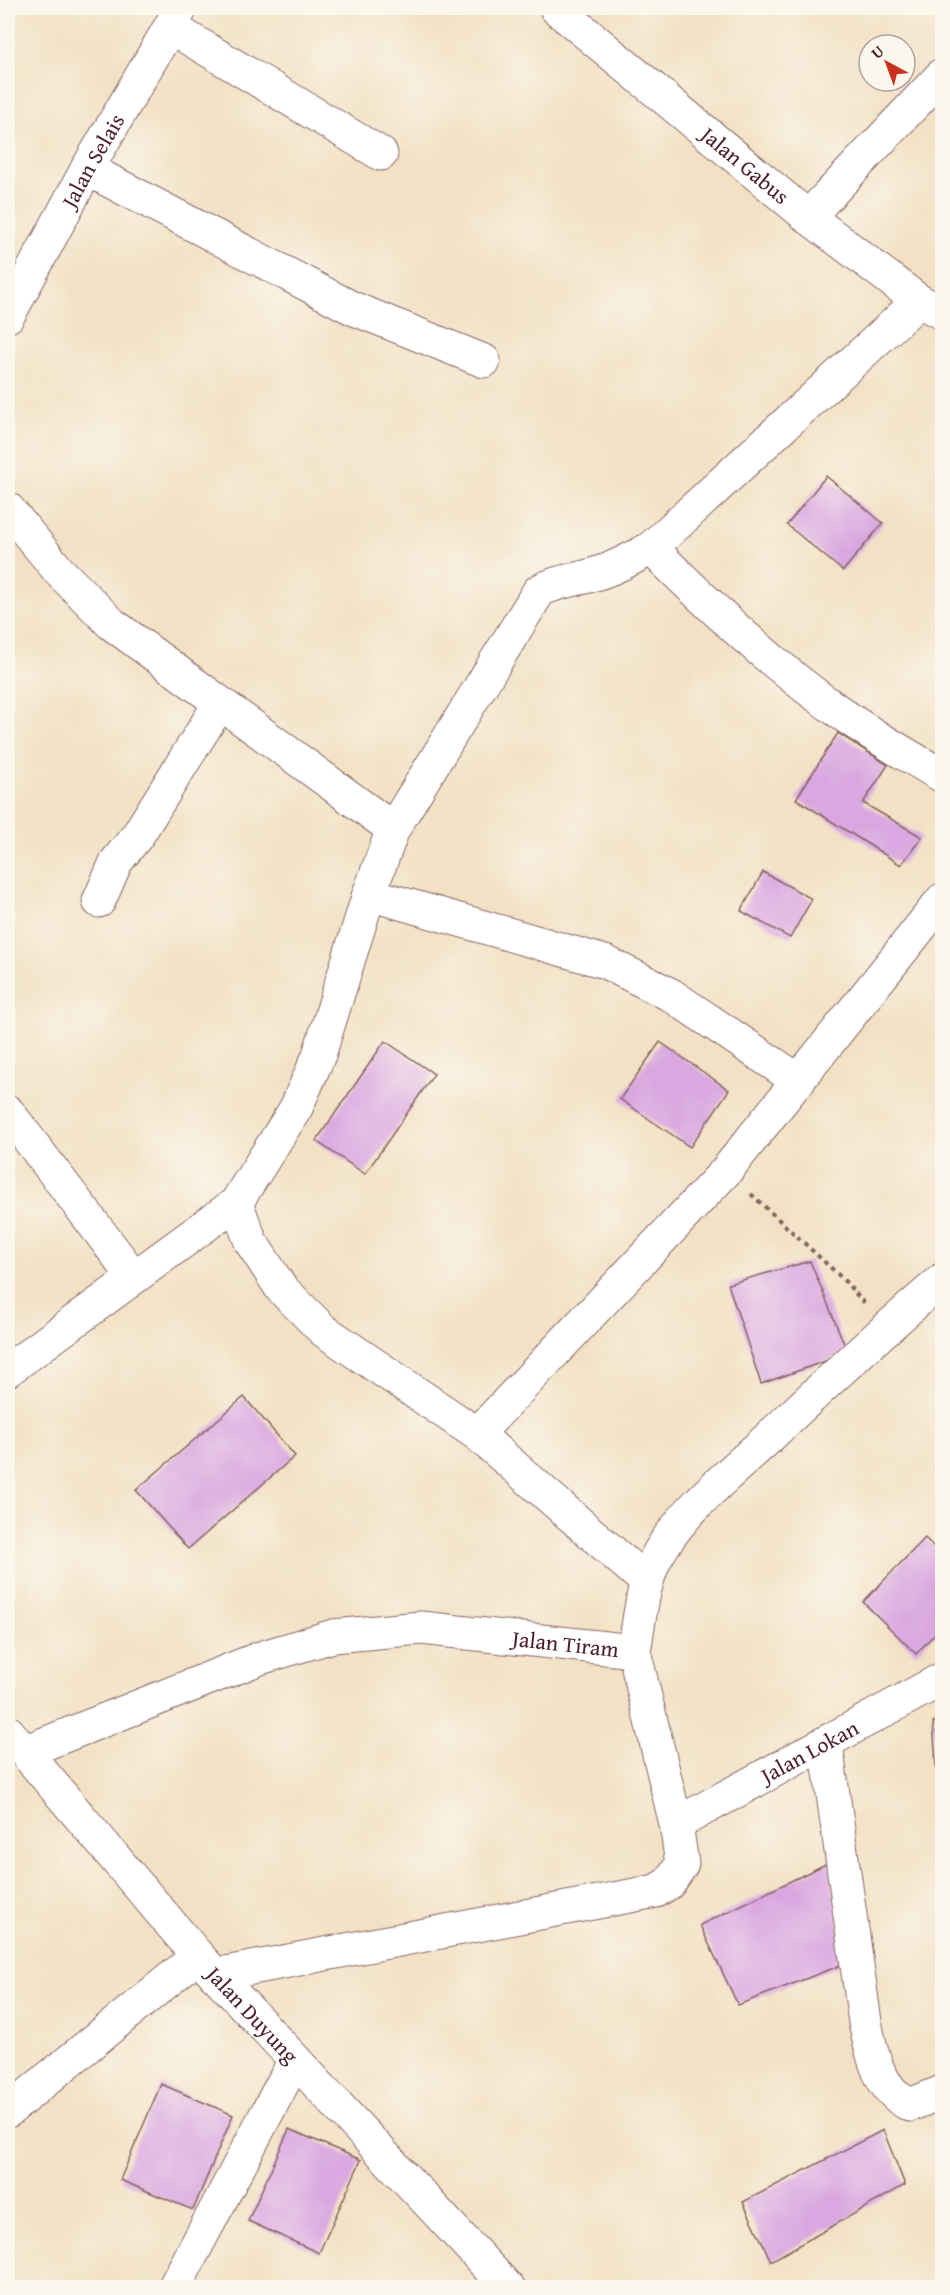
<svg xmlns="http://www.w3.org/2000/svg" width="950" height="2295" font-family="'Gentium Book Plus',serif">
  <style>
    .building { fill: #daa8e1 }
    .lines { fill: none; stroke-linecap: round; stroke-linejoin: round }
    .minor-casing { stroke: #856361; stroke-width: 35 }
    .path { stroke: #856361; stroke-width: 4; stroke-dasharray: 4.5 4.5; stroke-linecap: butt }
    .minor { stroke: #fff; stroke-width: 33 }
    .labels { text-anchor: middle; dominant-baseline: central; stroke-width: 4.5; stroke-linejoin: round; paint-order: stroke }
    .street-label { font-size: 22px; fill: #4a1f2b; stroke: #fbf7ec }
  </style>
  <rect width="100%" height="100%" fill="#fbf7ec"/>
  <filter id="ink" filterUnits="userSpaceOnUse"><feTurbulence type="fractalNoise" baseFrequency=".0167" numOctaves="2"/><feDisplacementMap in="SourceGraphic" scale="12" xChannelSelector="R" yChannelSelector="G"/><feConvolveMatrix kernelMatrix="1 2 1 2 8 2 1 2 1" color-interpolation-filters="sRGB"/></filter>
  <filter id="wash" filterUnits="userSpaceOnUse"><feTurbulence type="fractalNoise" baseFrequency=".008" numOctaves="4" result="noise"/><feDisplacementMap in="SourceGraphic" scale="24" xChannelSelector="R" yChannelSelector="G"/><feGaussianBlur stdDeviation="1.35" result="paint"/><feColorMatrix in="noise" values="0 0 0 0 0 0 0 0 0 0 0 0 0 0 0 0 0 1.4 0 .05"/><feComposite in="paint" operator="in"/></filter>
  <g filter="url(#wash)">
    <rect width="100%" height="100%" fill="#f2e1c4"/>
    <g id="blocks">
      <g class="building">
        <path d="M826,476L883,523L843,571L787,525Z"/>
        <path d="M838,733L888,765L863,803L922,837L901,865L796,799Z"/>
        <path d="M763,872L812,899L790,938L741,911Z"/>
        <path d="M385,1041L434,1074L365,1174L316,1141Z"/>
        <path d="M660,1042L729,1090L690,1147L620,1099Z"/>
        <path d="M810,1261L848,1353L761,1384L728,1284Z"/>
        <path d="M244,1397L295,1456L188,1549L136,1490Z"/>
        <path d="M925,1538L942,1555V1626L916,1654L863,1602Z"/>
        <path d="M942,1721V1793H938L933,1722Z"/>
        <path d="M830,1862L844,1964L738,2005L700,1925Z"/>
        <path d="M161,2084L233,2115L193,2210L120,2180Z"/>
        <path d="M289,2129L361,2160L319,2253L248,2221Z"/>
        <path d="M883,2130L905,2185L771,2261L743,2202Z"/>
      </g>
    </g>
  </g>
  <g filter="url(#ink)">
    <use href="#blocks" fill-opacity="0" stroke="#856361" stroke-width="1.5"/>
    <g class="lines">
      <defs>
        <g id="minor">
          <path id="s1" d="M556,8L808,217L919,301L942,313"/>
          <path d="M170,27L381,154"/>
          <path d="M87,169L352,308L484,361"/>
          <path d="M808,217L942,75"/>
          <path id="s2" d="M8,316L87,169L181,8"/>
          <path d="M8,509L59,571L112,624L393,829"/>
          <path d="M651,548C712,608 774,667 845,716C876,738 910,756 942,776"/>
          <path d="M369,894L605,962L671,995L799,1081"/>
          <path d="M99,901L116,862L137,836L220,703"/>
          <path d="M8,1112L134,1277"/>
          <path d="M236,1203L251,1242L281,1288L323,1330L477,1434L647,1582"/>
          <path d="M8,1370L236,1203L296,1108L319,1055L369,894L393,829L539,591C556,581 573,581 592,575C613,569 632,559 651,548L919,301"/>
          <path d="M477,1434L726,1171L942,900"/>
          <path id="s3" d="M8,1732L198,1956L508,2288"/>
          <path d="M826,1744L865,2022C872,2055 878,2089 910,2105L942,2092"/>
          <path id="s4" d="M24,1752L260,1658L333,1636L421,1628L634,1651C640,1619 642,1580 660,1551C685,1509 728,1475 764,1442C822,1387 881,1332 942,1280"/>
          <path id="s5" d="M676,1824L942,1679"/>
          <path d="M215,1975L656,1891L669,1883L682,1864L676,1824L634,1651"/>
          <path d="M8,2111L198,1956"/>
          <path d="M174,2288L295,2060"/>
        </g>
      </defs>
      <use href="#minor" class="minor-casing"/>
      <path class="path" d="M751,1194L842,1278L864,1303"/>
      <use href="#minor" class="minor"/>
    </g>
  </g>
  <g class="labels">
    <g class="street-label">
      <text stroke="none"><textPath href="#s2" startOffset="177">Jalan Selais</textPath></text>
      <text stroke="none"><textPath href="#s1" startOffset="246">Jalan Gabus</textPath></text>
      <text stroke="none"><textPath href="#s4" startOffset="564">Jalan Tiram</textPath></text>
      <text stroke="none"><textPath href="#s5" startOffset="152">Jalan Lokan</textPath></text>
      <text stroke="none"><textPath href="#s3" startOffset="374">Jalan Duyung</textPath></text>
    </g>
  </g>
  <rect width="950" height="2295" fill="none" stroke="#fbf7ec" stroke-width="30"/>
  <g transform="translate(887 63) rotate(319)"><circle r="28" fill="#fbf7ec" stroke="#b4a19f" stroke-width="1.5"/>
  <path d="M0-4.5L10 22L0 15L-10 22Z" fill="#c8321e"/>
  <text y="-9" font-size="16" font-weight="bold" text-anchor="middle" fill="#4a1f2b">U</text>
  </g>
</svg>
